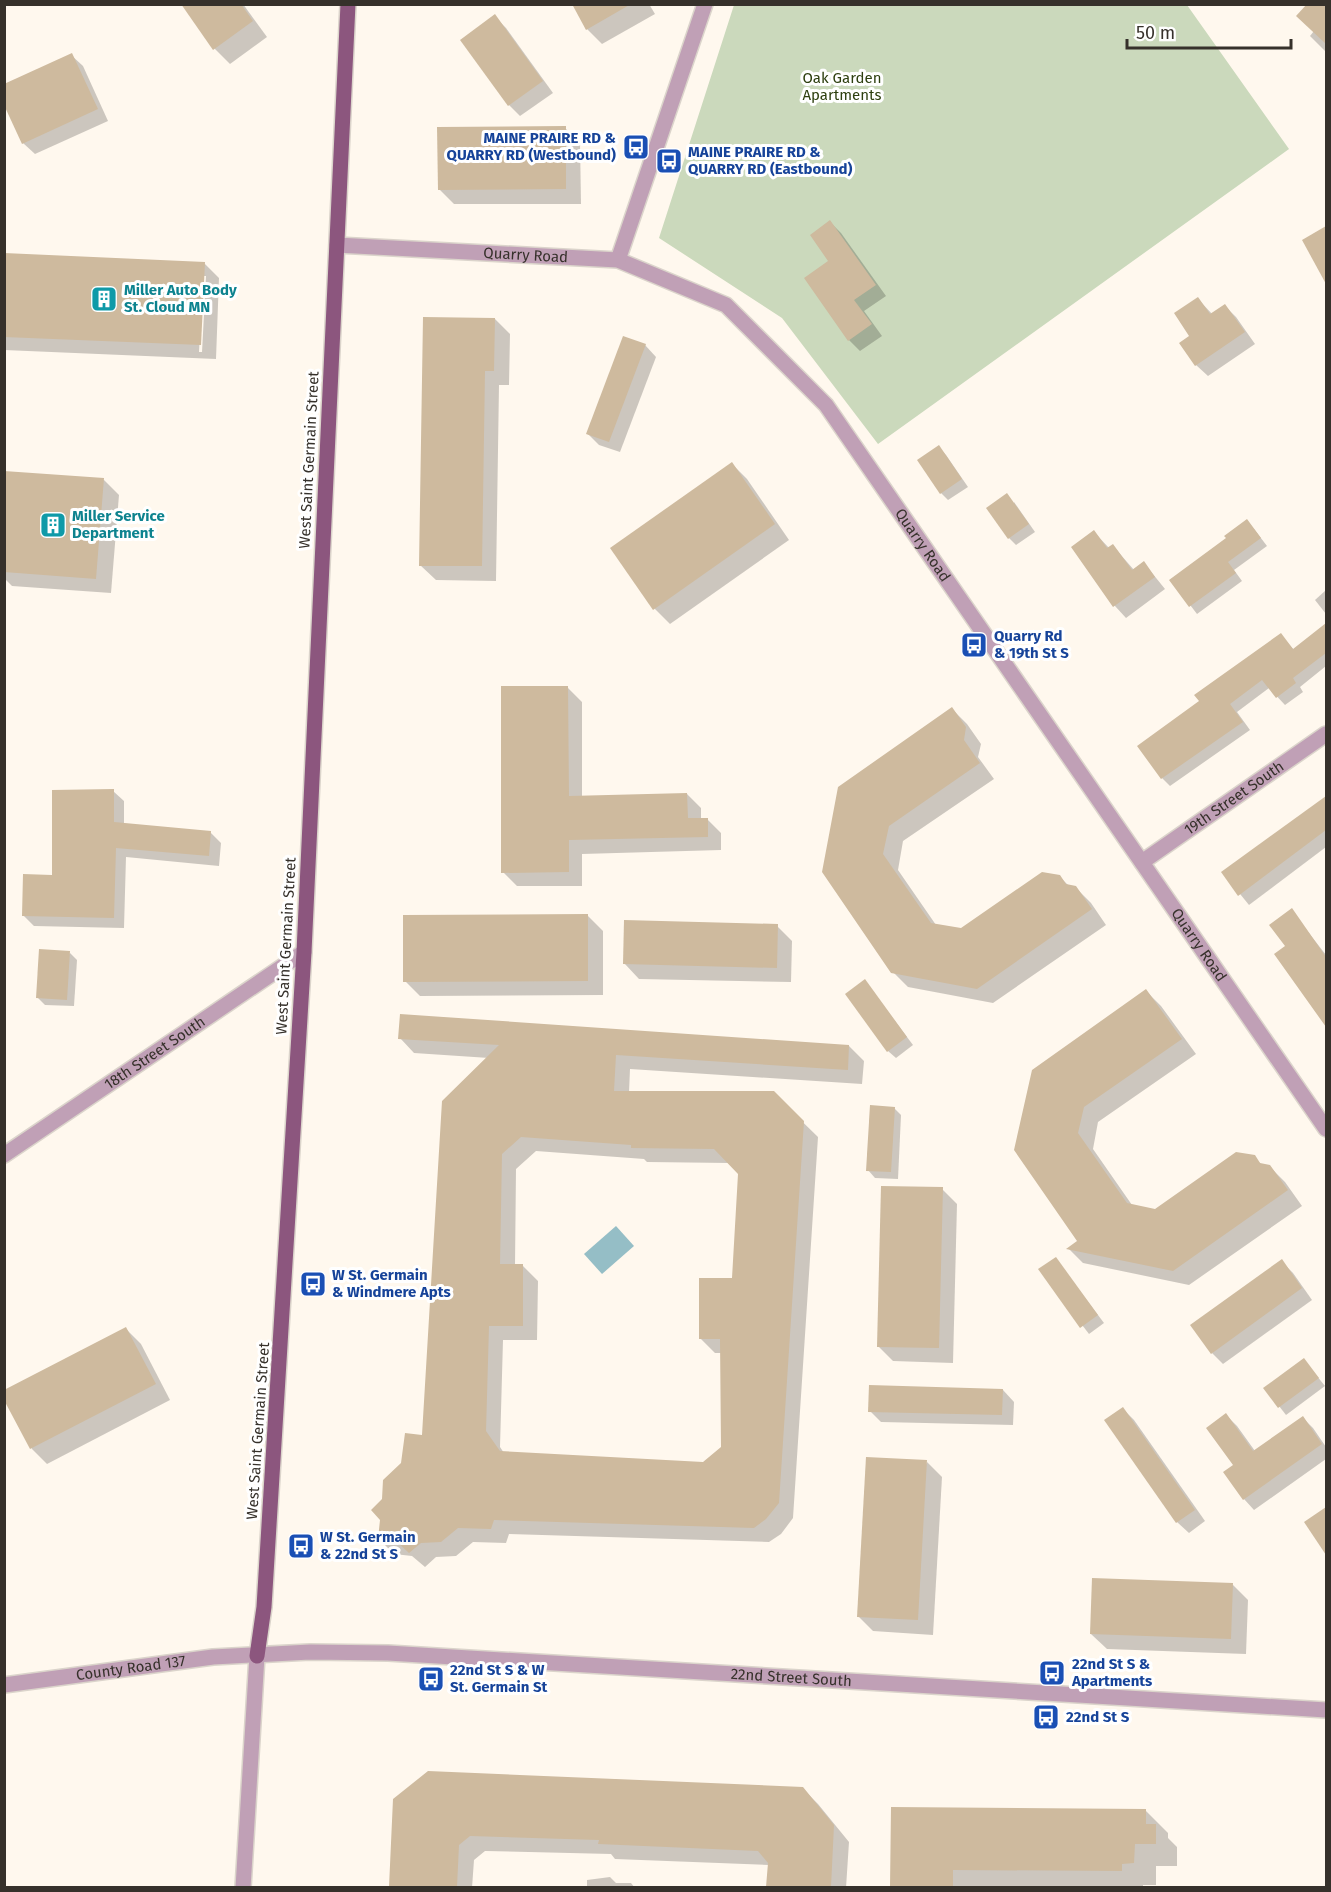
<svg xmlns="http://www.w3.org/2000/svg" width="1331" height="1892" font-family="'Fira Sans',sans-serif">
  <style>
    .green { fill: #cbd9bc }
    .water { fill: #95bec6 }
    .shadow { fill: #0003; fill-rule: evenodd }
    .building { fill: #ceba9e; fill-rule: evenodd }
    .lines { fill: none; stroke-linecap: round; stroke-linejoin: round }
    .minor-casing { stroke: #dbd4cb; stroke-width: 18 }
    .major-casing { stroke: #dbd4cb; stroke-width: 18 }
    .minor { stroke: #c0a0b6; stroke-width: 15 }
    .major { stroke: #8c567e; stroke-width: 15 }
    .labels { text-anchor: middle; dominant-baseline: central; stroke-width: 6; stroke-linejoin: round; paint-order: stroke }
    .park-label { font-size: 15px; fill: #2d3f0f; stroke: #fff }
    .transit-label { font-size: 15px; font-weight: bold; fill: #164399; stroke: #fff; text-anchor: start }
    .street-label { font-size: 15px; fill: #36312b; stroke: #fff }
    .culture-label { font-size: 15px; font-weight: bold; fill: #0d838f; stroke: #fff; text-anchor: start }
  </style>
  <rect width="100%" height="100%" fill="#fff8ee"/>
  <path class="green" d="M734,5H1187L1289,149L878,444L782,318L659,238Z"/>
  <path class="water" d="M616,1226L634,1246L602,1274L584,1254Z"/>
  <g class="shadow">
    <path d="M183,4H243L267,37L230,64L215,49Z"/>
    <path d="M573,4H649L655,14L602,44L587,29Z"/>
    <path d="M1309,4H1326V52L1310,36L1314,31Z"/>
    <path d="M494,16L506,28L553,93L520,116L509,105Z"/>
    <path d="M71,55L83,66L108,121L35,154L23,143Z"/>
    <path d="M565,128L580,143L581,204H454L439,189Z"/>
    <path d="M830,222L841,233L886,296L864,311L882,336L860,351L849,340L830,261Z"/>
    <path d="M1326,228V272L1325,273L1304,240Z"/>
    <path d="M4,255L204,263L219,278L216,359L4,350ZM203,276H206L202,352H199Z"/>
    <path d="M1198,299L1213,315L1225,306L1236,317L1255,344L1208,376L1196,365Z"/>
    <path d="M495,319L510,334L509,385H499L496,581L436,580L420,565Z"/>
    <path d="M645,345L656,357L620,452L599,445L587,433Z"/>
    <path d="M938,447L946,455L968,487L948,500L941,493Z"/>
    <path d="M732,464L747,479L789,540L670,624L655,609L612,548Z"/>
    <path d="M4,472L104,480L119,495L111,593L12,586L4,578Z"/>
    <path d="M1014,502L1035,532L1016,545L1009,538Z"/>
    <path d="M1254,529L1267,546L1234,570L1242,581L1197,614L1171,580Z"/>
    <path d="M1094,532L1109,548L1113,546L1134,570L1144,563L1165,589L1126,618L1115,606L1073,548Z"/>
    <path d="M1326,590V614L1315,600Z"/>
    <path d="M1326,625V666L1300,687L1303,692L1285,705L1269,688L1237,712L1250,730L1170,786L1162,778L1201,702L1281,635L1294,650Z"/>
    <path d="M568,688L582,702V797L687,794L701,808V819H707L721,833V850L582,854V886H517L503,872Z"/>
    <path d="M952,709L967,724L981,744L978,757L994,779L903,841L898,870L936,925L961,930L1059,876L1069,886L1075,887L1091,903L1106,925L993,1003L908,987L893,972L823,872Z"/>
    <path d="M113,791L124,801V825L210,832L221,843L219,866L126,857L124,928L34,926L23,915L54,876Z"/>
    <path d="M1326,798V847L1249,905L1223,873Z"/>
    <path d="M1291,910L1326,955V1025L1276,954L1287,946Z"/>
    <path d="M588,916L603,931V995L420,996L405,981Z"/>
    <path d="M777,926L792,941L791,982L639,979L624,963Z"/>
    <path d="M70,953L77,960L74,1006L45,1005L37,997Z"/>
    <path d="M865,981L913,1045L896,1058L888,1051Z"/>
    <path d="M1146,991L1161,1006L1196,1054L1098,1122L1093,1149L1132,1205L1156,1210L1254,1157L1262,1165L1269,1166L1285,1182L1302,1206L1189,1285L1083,1263L1069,1249L1080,1241L1016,1150Z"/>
    <path d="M400,1038L849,1046L864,1061L862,1084L630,1069L629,1093H773L818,1137L793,1518L781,1534L769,1542L509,1534L506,1543L473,1542L456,1556L436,1557L425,1567L412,1556L394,1554L379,1539L383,1500L403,1463L424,1436L489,1058L414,1053ZM536,1151L644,1159L647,1162L729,1163L739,1173L733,1280L700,1338L715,1353H722V1448L704,1464L504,1453L500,1447L503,1340H537L538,1281L523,1266H515L516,1169Z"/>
    <path d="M894,1108L901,1115L898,1179L875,1178L868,1170Z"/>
    <path d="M942,1189L957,1204L953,1363L893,1361L878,1346Z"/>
    <path d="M1055,1258L1104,1323L1089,1334L1040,1270Z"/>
    <path d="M1281,1261L1293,1273L1312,1300L1223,1364L1212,1353Z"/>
    <path d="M126,1329L141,1344L170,1400L47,1464L32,1449L4,1396Z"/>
    <path d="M1304,1360L1325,1386L1286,1415L1265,1388Z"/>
    <path d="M1003,1390L1014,1402L1013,1425L881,1422L870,1411Z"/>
    <path d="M1122,1408L1134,1420L1205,1521L1189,1533L1177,1522Z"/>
    <path d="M1226,1415L1237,1426L1255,1451L1303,1418L1313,1428L1326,1447V1459L1254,1510L1244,1499L1235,1465Z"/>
    <path d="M927,1462L942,1477L933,1635L873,1631L858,1616Z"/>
    <path d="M1326,1508V1553L1306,1523Z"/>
    <path d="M1233,1585L1248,1600L1246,1654L1107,1649L1091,1634Z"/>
    <path d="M803,1789L818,1804L849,1842L846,1888H768L769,1865L615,1859L611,1854L485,1851L474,1860L472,1888H391L395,1800Z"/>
    <path d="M893,1808L1146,1811L1168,1833V1838L1177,1847V1866H1156V1885H1143V1888H892Z"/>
    <path d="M610,1877L616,1883H631L635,1888H587V1880Z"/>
  </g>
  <g class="building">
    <path d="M181,4H241L253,21L213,50Z"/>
    <path d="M572,4H631L586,30Z"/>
    <path d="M1307,4H1326V44L1296,16Z"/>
    <path d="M495,14L543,81L508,106L460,40Z"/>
    <path d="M72,53L98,109L22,144L4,105V84Z"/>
    <path d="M566,126V189L438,190L437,127Z"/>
    <path d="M830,220L876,285L854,300L872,324L848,341L804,278L828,261L810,235Z"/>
    <path d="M1326,226V284L1302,240Z"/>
    <path d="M4,253L205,262L201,345L4,337Z"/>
    <path d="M1198,297L1210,314L1225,304L1245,332L1195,366L1179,343L1189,336L1174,313Z"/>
    <path d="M423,317L495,318L494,371H485L482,566H419Z"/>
    <path d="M623,336L646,344L609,442L586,434Z"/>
    <path d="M939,445L962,479L940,494L917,460Z"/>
    <path d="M732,462L775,524L653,610L610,548Z"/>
    <path d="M4,471L104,478L96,579L4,572Z"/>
    <path d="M1007,493L1029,524L1008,539L986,508Z"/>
    <path d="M1247,519L1261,538L1228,562L1236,573L1189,607L1169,580L1226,538L1224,536Z"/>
    <path d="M1094,530L1107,548L1113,544L1132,570L1144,561L1155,577L1113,607L1071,547Z"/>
    <path d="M1326,623V653L1293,678L1296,683L1276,698L1262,680L1230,704L1243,722L1161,779L1137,746L1199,701L1194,695L1281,633L1293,649Z"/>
    <path d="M501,686H568L569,796L687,793L688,818H708V837L569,840V872L501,873Z"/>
    <path d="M952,707L966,727L964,740L980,763L889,826L883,854L931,923L961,928L1042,872L1060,875L1066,884L1076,886L1092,909L977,989L891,973L822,872L838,787Z"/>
    <path d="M114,789V822L211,831L209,856L116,848L114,918L22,916L23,874L52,875V790Z"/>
    <path d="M1326,796V830L1238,896L1221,872Z"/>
    <path d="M1292,908L1326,957V1027L1274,954L1285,946L1269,925Z"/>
    <path d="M588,914V981L403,982V915Z"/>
    <path d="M624,920L778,924L777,968L623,964Z"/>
    <path d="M39,949L70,951L67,1000L36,998Z"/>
    <path d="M865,979L907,1037L887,1052L845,994Z"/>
    <path d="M1146,989L1182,1039L1084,1107L1078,1133L1127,1203L1155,1209L1236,1152L1255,1155L1260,1163L1270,1165L1288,1190L1173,1271L1066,1249L1077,1241L1014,1150L1032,1070Z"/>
    <path d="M400,1014L849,1045L848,1070L616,1055L614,1091H774L804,1121L779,1503L766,1519L754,1528L494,1520L491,1529L458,1528L441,1542L421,1543L409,1553L396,1541L378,1539L380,1520L371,1510L382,1499L383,1480L401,1463L405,1433L422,1435L442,1101L499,1045L398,1039ZM521,1137L631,1145V1148L714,1149L738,1174L732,1278H699V1339H720L721,1447L703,1462L500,1451L486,1431L489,1326H523V1264H500L502,1154Z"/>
    <path d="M870,1105L895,1107L891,1172L866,1171Z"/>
    <path d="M881,1186L943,1187L939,1348L877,1347Z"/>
    <path d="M1056,1257L1098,1315L1080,1328L1038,1269Z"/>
    <path d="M1282,1259L1302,1288L1211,1354L1190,1325Z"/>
    <path d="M126,1327L156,1384L30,1449L4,1400V1390Z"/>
    <path d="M1304,1358L1319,1378L1278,1408L1263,1388Z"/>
    <path d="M869,1385L1003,1389L1002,1415L868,1412Z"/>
    <path d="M1123,1407L1195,1510L1176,1523L1104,1420Z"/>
    <path d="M1226,1413L1253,1451L1303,1416L1322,1444L1243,1500L1223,1472L1233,1465L1206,1428Z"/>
    <path d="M866,1457L927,1460L918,1620L857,1617Z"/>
    <path d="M1326,1507V1555L1304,1522Z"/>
    <path d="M1092,1578L1233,1583L1231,1639L1090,1634Z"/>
    <path d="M428,1771L803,1787L834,1825L831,1887H766L768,1863L758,1851L598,1844L599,1840L470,1836L459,1845L457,1887H389L393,1799Z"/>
    <path d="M891,1807L1146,1809V1824H1156V1844H1135L1134,1863L1122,1864V1871L953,1870V1887H890Z"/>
  </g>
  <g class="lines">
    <defs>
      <g id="minor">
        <path id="s1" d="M337,245L618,260L726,305L826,405L1326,1129"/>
        <path d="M618,260L705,4"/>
        <path id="s2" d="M1142,862L1326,734"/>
        <path id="s3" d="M4,1155L304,952"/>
        <path id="s4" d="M4,1685L213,1657L310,1652L388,1653L1326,1710"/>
        <path d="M243,1888L257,1656"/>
      </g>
      <path id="major" d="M257,1656L264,1607L304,952L348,4"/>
    </defs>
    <use href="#minor" class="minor-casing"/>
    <use href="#major" class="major-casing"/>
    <use href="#minor" class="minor"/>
    <use href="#major" class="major"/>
  </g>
  <defs>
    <symbol id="bus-square" viewBox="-11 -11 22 22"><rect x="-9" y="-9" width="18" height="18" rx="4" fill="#1a4fb4" stroke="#fff"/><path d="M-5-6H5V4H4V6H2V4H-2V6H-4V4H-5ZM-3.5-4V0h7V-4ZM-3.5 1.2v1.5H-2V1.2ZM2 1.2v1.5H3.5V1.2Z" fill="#fff"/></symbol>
    <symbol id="building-square" viewBox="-11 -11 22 22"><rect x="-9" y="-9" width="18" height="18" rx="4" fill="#0f9aa8" stroke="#fff"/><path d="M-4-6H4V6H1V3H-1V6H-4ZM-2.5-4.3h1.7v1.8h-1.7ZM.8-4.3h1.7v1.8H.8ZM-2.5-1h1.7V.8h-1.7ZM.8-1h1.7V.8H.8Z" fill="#fff"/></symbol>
  </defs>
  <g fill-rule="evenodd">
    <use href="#bus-square" x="621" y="132" width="30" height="30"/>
    <use href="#bus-square" x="654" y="146" width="30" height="30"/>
    <use href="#building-square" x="89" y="284" width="30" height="30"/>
    <use href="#building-square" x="38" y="510" width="30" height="30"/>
    <use href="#bus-square" x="959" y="630" width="30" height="30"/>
    <use href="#bus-square" x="298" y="1269" width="30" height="30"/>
    <use href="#bus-square" x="286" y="1531" width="30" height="30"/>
    <use href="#bus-square" x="1037" y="1658" width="30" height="30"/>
    <use href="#bus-square" x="416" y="1664" width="30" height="30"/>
    <use href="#bus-square" x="1031" y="1702" width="30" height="30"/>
  </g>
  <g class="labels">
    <g class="park-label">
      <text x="842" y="78">Oak Garden<tspan x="842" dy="17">Apartments</tspan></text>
    </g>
    <g class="transit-label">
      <text x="616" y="138" text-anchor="end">MAINE PRAIRE RD &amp;<tspan x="616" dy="17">QUARRY RD (Westbound)</tspan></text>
      <text x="688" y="152">MAINE PRAIRE RD &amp;<tspan x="688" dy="17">QUARRY RD (Eastbound)</tspan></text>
      <text x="994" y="636">Quarry Rd<tspan x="994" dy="17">&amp; 19th St S</tspan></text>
      <text x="332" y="1275">W St. Germain<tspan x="332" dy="17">&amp; Windmere Apts</tspan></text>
      <text x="320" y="1537">W St. Germain<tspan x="320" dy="17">&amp; 22nd St S</tspan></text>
      <text x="1072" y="1664">22nd St S &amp;<tspan x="1072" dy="17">Apartments</tspan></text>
      <text x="450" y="1670">22nd St S &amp; W<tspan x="450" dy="17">St. Germain St</tspan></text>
      <text x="1066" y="1717">22nd St S</text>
    </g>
    <g class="street-label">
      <text stroke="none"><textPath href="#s1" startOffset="189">Quarry Road</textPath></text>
      <text transform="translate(309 460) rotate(-87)">West Saint Germain Street</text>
      <text stroke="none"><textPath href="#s1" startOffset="710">Quarry Road</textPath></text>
      <text stroke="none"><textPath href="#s2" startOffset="112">19th Street South</textPath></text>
      <text stroke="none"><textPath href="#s1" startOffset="1196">Quarry Road</textPath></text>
      <text transform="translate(286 946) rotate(-87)">West Saint Germain Street</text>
      <text stroke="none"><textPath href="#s3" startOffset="182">18th Street South</textPath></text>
      <text transform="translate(258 1431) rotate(-86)">West Saint Germain Street</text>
      <text stroke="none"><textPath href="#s4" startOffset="128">County Road 137</textPath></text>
      <text stroke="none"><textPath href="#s4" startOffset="790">22nd Street South</textPath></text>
    </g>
    <g class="culture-label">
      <text x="124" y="290">Miller Auto Body<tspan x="124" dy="17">St. Cloud MN</tspan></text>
      <text x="72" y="516">Miller Service<tspan x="72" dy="17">Department</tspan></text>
    </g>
  </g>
  <rect width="1331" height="1892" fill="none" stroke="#36312b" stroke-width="12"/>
  <path d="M1127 39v9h164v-9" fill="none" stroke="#36312b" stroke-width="3"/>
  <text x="1136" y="39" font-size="18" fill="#36312b" stroke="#ffffff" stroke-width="4.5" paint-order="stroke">50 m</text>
</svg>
